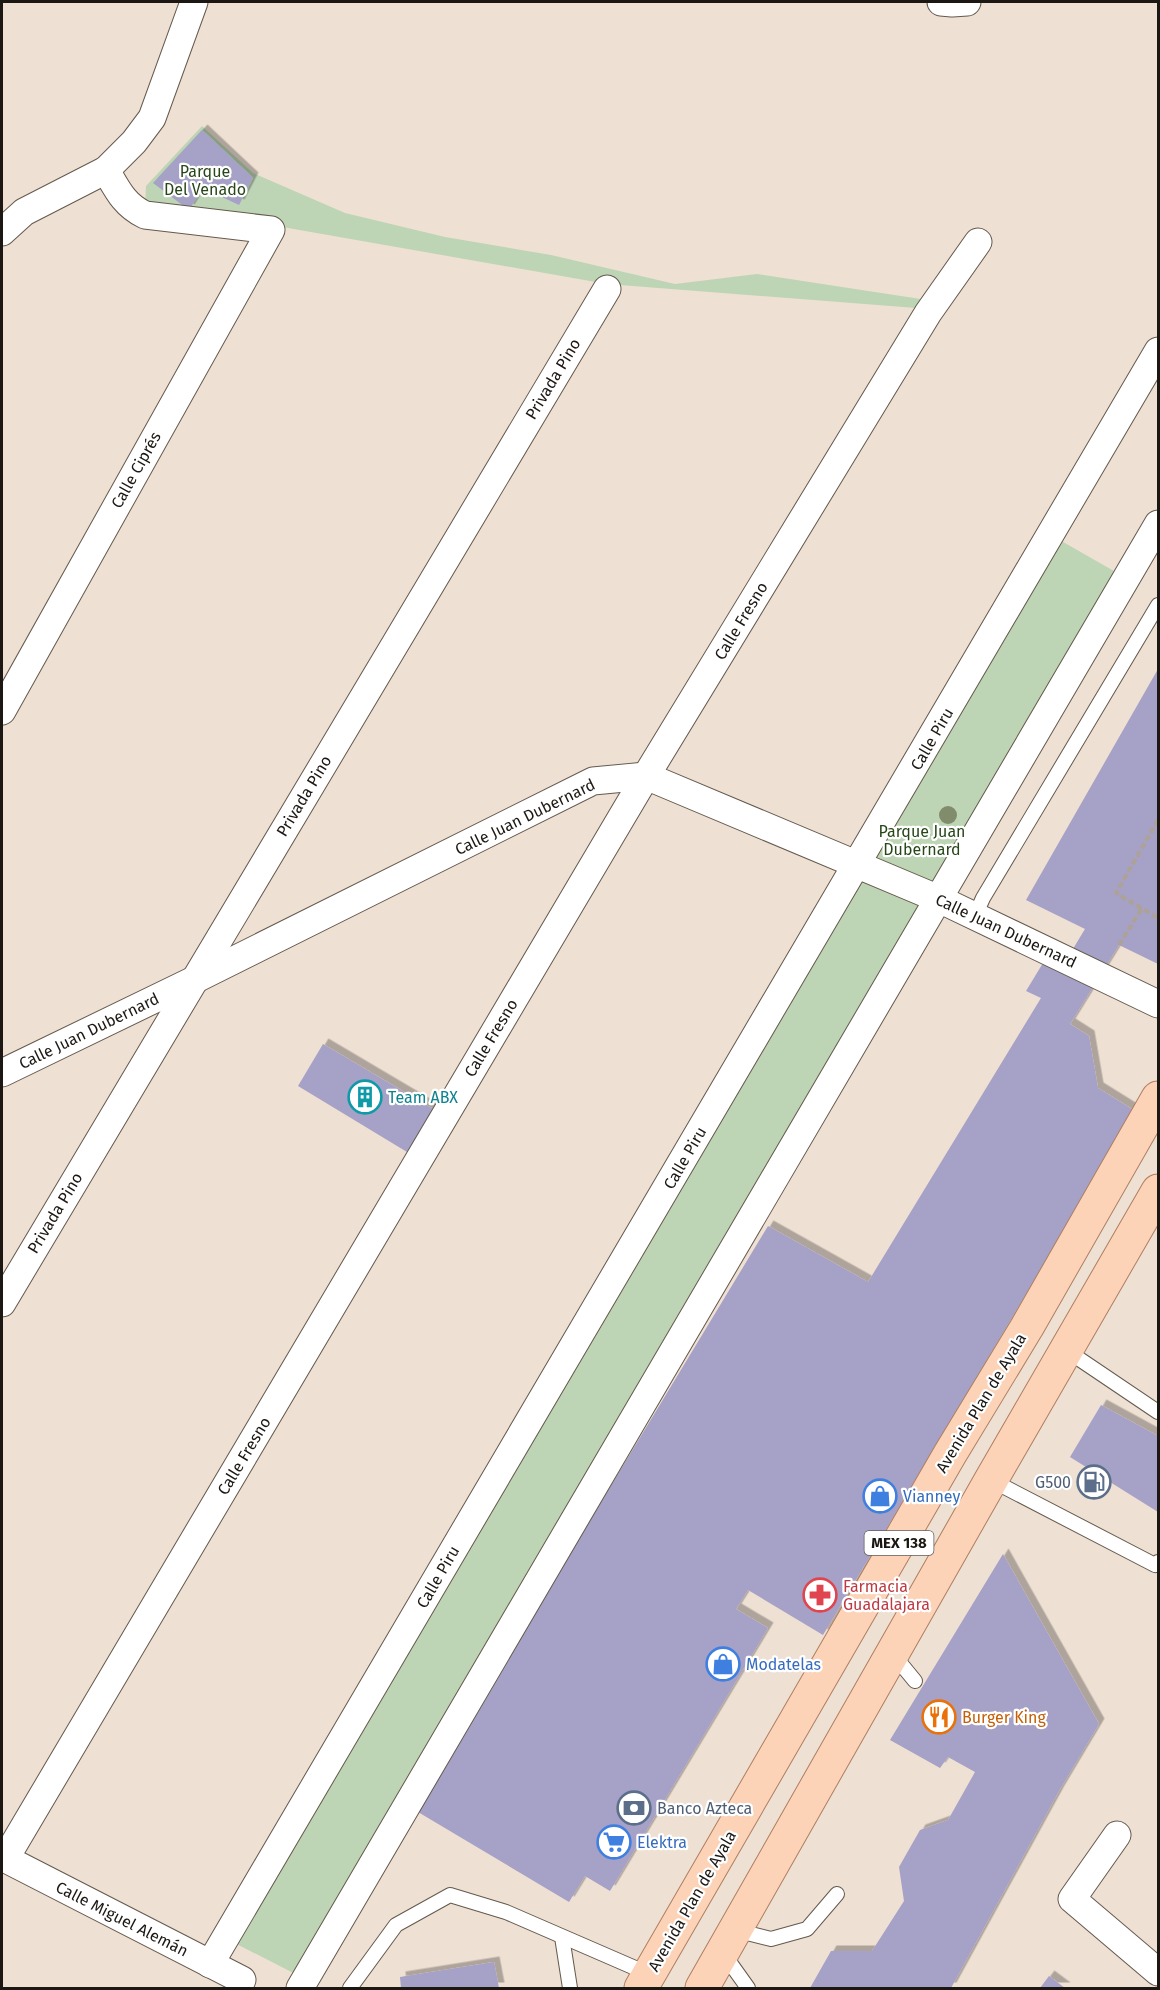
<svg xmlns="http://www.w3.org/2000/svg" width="1160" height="1990" font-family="'Fira Sans',sans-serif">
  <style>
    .green { fill: #bdd5b4 }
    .building { fill: #a6a1c6; filter: url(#shadow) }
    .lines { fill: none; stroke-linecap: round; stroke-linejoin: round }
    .service-casing { stroke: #64594d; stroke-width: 16 }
    .minor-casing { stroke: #64594d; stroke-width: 29 }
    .primary-casing { stroke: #ae7e60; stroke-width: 35 }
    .path { stroke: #ada297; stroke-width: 4; stroke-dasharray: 6 3; stroke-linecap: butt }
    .service { stroke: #fff; stroke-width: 14 }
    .minor { stroke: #fff; stroke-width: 27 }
    .primary { stroke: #fdd3b8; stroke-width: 33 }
    .tree { fill: #818c6c }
    .labels { text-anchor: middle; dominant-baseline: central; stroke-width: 4.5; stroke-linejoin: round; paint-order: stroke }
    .shield { fill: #fff; stroke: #605d5a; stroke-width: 1.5 }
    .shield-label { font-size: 15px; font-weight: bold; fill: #1c1713 }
    .park-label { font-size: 16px; fill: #274718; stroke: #fff }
    .street-label { font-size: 16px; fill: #1c1713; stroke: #fff }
    .culture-label { font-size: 16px; fill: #0d838f; stroke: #fff; text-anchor: start }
    .service-label { font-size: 16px; fill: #4e5e75; stroke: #fff; text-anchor: end }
    .shop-label { font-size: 16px; fill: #366cbe; stroke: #fff; text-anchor: start }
    .health-label { font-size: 16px; fill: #be3a42; stroke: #fff; text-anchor: start }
    .food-label { font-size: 16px; fill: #c56008; stroke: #fff; text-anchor: start }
  </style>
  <defs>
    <filter id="shadow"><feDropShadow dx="5.5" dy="-5.5" stdDeviation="0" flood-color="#0004"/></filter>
  </defs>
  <rect width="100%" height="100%" fill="#eee0d3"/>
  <g class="green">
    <path d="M202,126L253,173L345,213L445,237L551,255L675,284L757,274L927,300L929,309L607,284L271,225L145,210L146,186Z"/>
    <path d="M1051,535L1126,578L305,1979L225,1938Z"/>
  </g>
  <g class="building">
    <path d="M202,130L253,178L239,205L203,188L189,210L153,183Z"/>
    <path d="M1158,669V964L1119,945L1070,1024L1089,1036L1098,1088L1135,1111L823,1635L748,1590L736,1609L768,1628L610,1891L585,1876L569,1902L418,1812L601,1502L768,1226L868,1282L1041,998L1026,991L1043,963L1059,972L1085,929L1026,900Z"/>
    <path d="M323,1044L433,1109L407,1152L298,1086Z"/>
    <path d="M1101,1405L1158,1436V1512L1070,1457Z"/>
    <path d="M1003,1554L1099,1724L1059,1791L951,1988H810L831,1951H872L904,1901L899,1867L920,1830L948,1820L975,1772L948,1757L940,1768L890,1740Z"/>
    <path d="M494,1962L499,1988H401L400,1977Z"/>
    <path d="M1049,1976L1065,1988H1040Z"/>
  </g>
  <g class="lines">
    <defs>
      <g id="service">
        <path d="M975,916L983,898L1158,605"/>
        <path d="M1066,1350L1158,1412"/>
        <path d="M991,1480L1155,1565L1158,1562"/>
        <path d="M892,1653L915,1681"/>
        <path d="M735,1930L771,1939L807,1929L837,1894"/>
        <path d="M562,1937L570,1988"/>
        <path d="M723,1953L748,1988"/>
        <path d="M350,1988L396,1925L450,1895L506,1912L649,1974"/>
      </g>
      <g id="minor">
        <path d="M941,2L952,3L967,2"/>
        <path d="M2,232L24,212L106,170L134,142L152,118L194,2"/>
        <path d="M2,711L271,230L145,215C124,205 117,189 106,170"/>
        <path d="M2,1073L194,980L593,781L646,776L939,899L1158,1004"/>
        <path d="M2,1303L607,289"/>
        <path d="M1117,1835L1072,1899L1158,1972"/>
        <path d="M2,1857L242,1980"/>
        <path d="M5,1859L646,776L928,313L978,242"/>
        <path d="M210,1964L1158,351"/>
        <path d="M300,1988L1158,524"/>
      </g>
      <g id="primary">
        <path d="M641,1988L950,1454L1027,1327L1158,1098"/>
        <path d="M702,1988L991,1480L1158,1191"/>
      </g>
    </defs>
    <use href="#service" class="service-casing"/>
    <use href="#minor" class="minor-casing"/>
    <use href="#primary" class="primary-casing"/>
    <g class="path">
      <path d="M1158,820L1116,893L1158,918"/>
      <path d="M1119,945L1142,908"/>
    </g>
    <use href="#service" class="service"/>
    <use href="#minor" class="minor"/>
    <use href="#primary" class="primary"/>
  </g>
  <circle class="tree" cx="948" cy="815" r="9"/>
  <defs>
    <symbol id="building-ring" viewBox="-11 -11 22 22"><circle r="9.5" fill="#fff" stroke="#0f9aa8" stroke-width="1.5"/><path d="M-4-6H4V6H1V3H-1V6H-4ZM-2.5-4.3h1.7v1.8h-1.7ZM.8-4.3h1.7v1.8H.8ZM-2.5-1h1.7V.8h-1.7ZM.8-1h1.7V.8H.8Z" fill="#0f9aa8"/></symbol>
    <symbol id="fuel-ring" viewBox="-11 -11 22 22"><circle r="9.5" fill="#fff" stroke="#5c6f8a" stroke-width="1.5"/><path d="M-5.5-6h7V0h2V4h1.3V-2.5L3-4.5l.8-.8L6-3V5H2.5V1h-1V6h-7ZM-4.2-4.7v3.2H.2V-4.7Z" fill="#5c6f8a"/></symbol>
    <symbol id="shop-ring" viewBox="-11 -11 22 22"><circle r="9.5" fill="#fff" stroke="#3f7fe0" stroke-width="1.5"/><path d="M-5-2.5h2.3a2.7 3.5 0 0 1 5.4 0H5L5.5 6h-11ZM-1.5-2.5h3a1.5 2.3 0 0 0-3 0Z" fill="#3f7fe0"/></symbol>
    <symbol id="pharmacy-ring" viewBox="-11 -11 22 22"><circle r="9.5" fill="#fff" stroke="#e0444e" stroke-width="1.5"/><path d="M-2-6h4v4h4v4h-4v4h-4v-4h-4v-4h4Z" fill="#e0444e"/></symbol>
    <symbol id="restaurant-ring" viewBox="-11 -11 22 22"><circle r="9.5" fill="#fff" stroke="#e8710a" stroke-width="1.5"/><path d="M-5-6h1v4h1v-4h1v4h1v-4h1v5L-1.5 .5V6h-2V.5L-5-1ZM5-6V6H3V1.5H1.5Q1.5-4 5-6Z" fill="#e8710a"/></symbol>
    <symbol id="bank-ring" viewBox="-11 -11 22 22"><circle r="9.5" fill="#fff" stroke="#5c6f8a" stroke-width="1.5"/><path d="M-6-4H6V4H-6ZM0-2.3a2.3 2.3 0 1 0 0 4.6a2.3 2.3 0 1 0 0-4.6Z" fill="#5c6f8a"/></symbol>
    <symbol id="supermarket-ring" viewBox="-11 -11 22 22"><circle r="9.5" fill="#fff" stroke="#3f7fe0" stroke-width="1.5"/><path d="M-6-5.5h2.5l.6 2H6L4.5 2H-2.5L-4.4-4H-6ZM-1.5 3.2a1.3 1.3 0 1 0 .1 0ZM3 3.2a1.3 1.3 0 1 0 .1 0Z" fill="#3f7fe0"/></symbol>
  </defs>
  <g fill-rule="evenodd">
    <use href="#building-ring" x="346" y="1078" width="38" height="38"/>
    <use href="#fuel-ring" x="1075" y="1463" width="38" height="38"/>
    <use href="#shop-ring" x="861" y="1477" width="38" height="38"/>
    <use href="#pharmacy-ring" x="801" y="1576" width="38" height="38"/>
    <use href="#shop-ring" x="704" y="1645" width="38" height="38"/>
    <use href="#restaurant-ring" x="920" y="1698" width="38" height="38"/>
    <use href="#bank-ring" x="615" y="1789" width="38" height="38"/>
    <use href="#supermarket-ring" x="595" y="1823" width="38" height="38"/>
  </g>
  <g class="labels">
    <rect class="shield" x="864.5" y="1531" width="69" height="24" rx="4.5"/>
    <g class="shield-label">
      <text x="899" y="1543">MEX 138</text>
    </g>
    <g class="park-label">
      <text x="205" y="171">Parque<tspan x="205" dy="18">Del Venado</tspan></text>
      <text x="922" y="831">Parque Juan<tspan x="922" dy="18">Dubernard</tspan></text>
    </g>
    <g class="street-label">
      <text transform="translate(553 379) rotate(-59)">Privada Pino</text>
      <text transform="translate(136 470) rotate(-61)">Calle Ciprés</text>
      <text transform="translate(741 621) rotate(-59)">Calle Fresno</text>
      <text transform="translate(932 739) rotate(-60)">Calle Piru</text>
      <text transform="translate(304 796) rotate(-59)">Privada Pino</text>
      <text transform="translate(525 817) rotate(-26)">Calle Juan Dubernard</text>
      <text transform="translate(1006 931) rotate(25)">Calle Juan Dubernard</text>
      <text transform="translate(89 1031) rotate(-26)">Calle Juan Dubernard</text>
      <text transform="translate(491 1038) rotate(-59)">Calle Fresno</text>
      <text transform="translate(685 1158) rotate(-60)">Calle Piru</text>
      <text transform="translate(55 1213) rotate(-59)">Privada Pino</text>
      <text transform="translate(981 1403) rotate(-59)">Avenida Plan de Ayala</text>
      <text transform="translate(244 1456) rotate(-59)">Calle Fresno</text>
      <text transform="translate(438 1577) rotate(-60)">Calle Piru</text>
      <text transform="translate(692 1901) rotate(-60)">Avenida Plan de Ayala</text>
      <text transform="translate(122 1919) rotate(27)">Calle Miguel Alemán</text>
    </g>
    <g class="culture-label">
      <text x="388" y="1097">Team ABX</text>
    </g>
    <g class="service-label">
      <text x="1071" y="1482">G500</text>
      <text x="657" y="1808" text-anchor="start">Banco Azteca</text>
    </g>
    <g class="shop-label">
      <text x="903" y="1496">Vianney</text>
      <text x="746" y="1664">Modatelas</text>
      <text x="637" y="1842">Elektra</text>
    </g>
    <g class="health-label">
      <text x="843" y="1586">Farmacia<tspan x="843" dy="18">Guadalajara</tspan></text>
    </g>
    <g class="food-label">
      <text x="962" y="1717">Burger King</text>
    </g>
  </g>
  <rect width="1160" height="1990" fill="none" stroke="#1c1713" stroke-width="6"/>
</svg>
